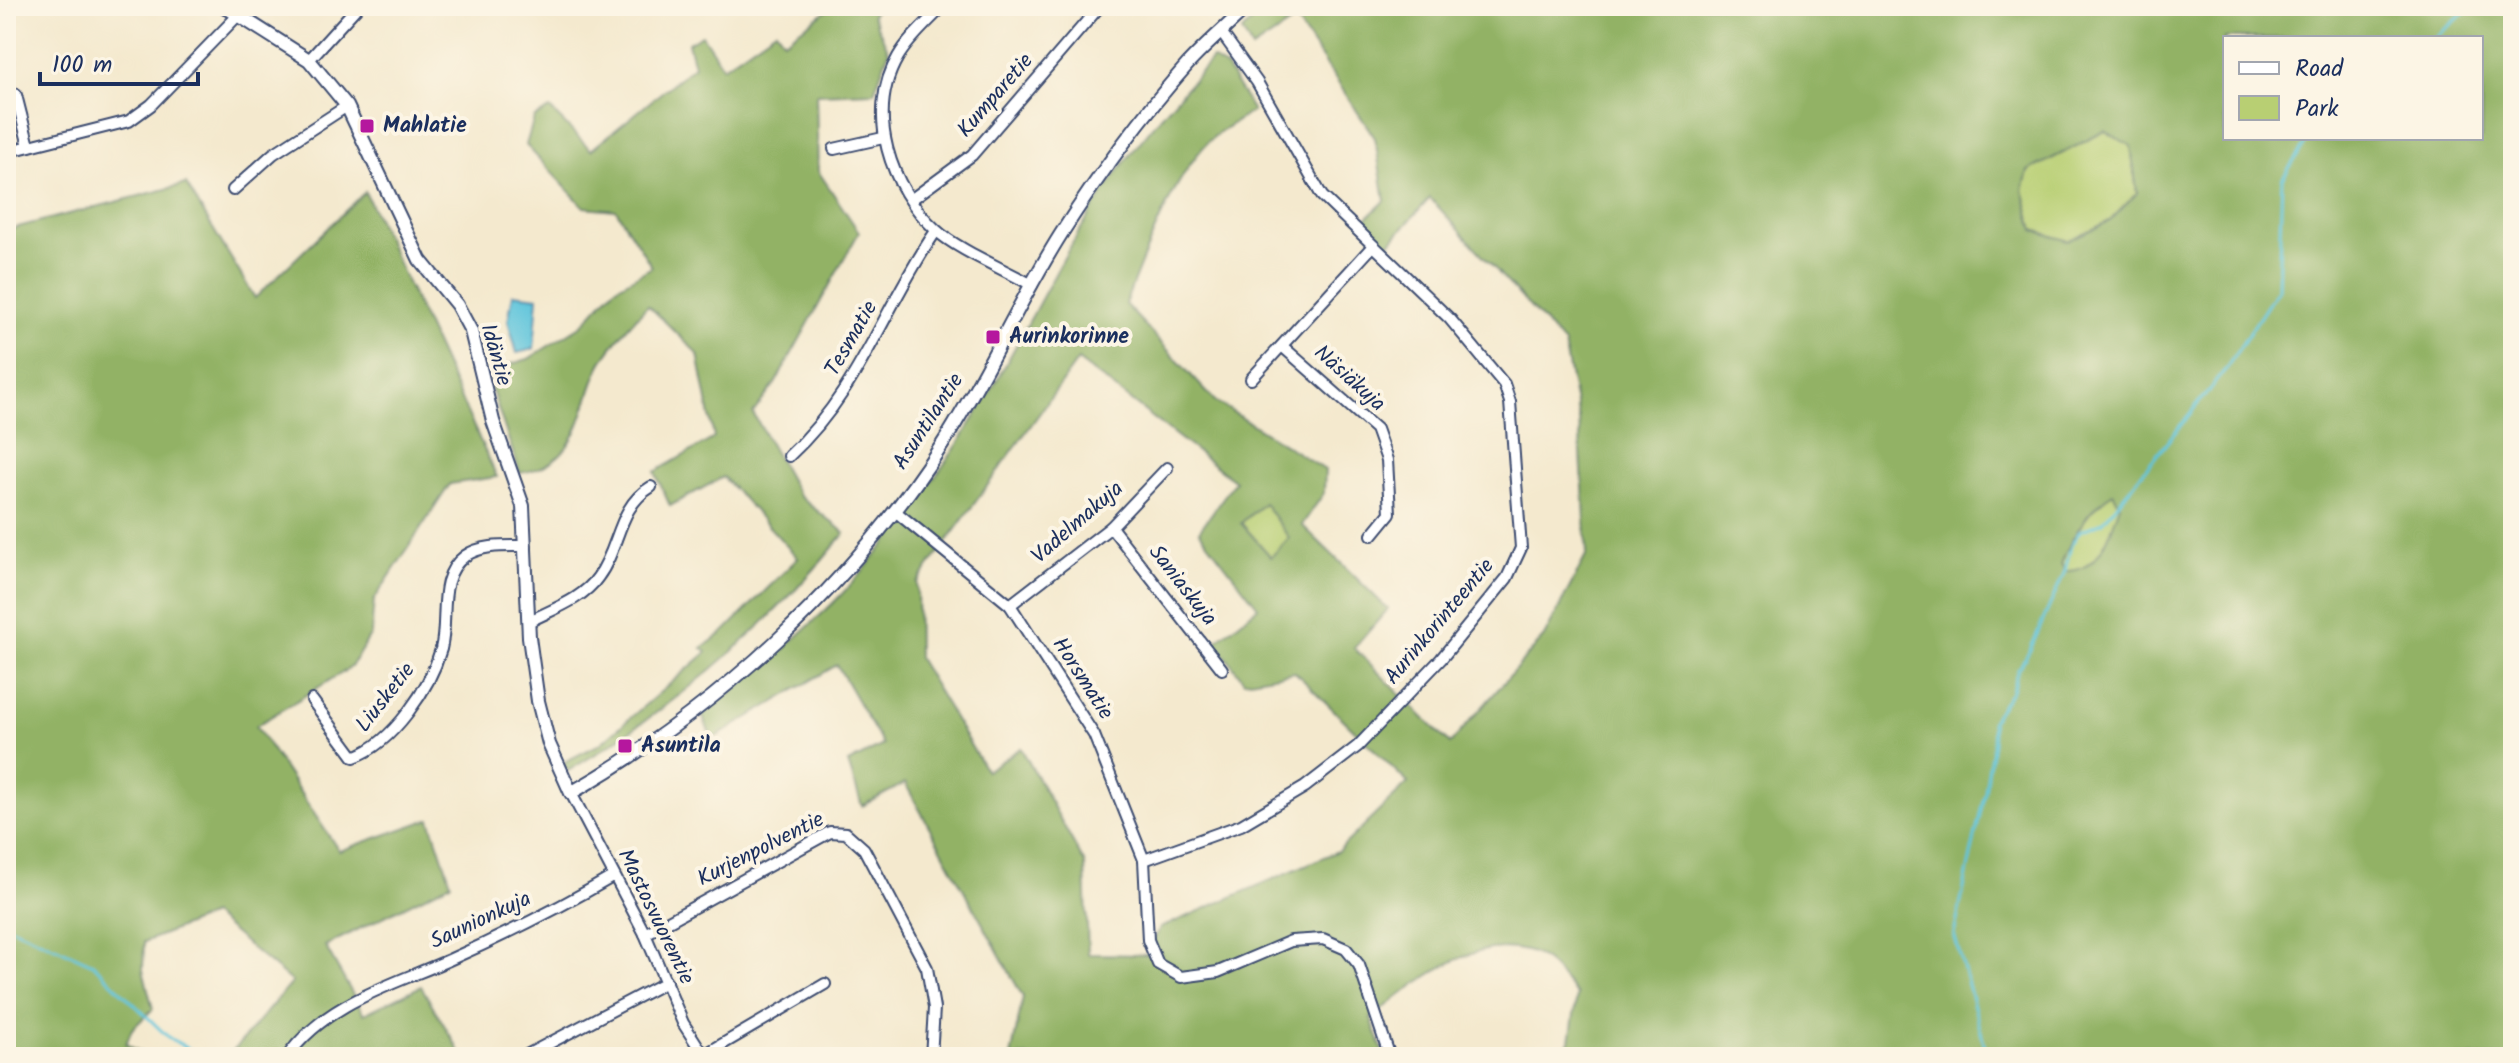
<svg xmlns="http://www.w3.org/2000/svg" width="2519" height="1063" font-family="Kalam,sans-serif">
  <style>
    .green { fill: #b8cf73; stroke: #6a7f68; stroke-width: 2 }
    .forest { fill: #92b265; stroke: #567062; stroke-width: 2; fill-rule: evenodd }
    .water { fill: #5fc5dc; stroke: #3d7a9d; stroke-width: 2 }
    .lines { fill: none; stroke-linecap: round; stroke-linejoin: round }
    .stream { stroke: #5fc5dc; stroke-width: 3 }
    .minor-casing { stroke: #3c4b6f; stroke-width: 14 }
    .tertiary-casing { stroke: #3c4b6f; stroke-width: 16 }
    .minor { stroke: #fff; stroke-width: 10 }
    .tertiary { stroke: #fff; stroke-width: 12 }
    .poi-dot { fill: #b5179e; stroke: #fcf5e5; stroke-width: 3 }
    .labels { text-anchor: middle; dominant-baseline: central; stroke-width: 8; stroke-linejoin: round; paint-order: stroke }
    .street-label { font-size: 22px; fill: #1b2f5e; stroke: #fcf5e5 }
    .poi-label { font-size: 22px; font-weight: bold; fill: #1b2f5e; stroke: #fcf5e5; text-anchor: start }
  </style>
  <rect width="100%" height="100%" fill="#fcf5e5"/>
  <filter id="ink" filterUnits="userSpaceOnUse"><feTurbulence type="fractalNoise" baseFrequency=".0125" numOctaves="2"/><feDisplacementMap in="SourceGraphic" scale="16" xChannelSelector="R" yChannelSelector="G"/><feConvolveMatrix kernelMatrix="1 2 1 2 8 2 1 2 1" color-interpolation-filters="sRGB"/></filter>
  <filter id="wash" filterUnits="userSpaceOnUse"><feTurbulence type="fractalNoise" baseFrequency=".006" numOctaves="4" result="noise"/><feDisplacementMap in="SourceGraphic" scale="32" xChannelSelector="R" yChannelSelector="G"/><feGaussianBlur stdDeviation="1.8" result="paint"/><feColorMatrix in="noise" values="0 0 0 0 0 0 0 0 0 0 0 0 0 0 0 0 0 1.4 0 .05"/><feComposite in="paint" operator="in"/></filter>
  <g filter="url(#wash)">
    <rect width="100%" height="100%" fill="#f4e9ce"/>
    <g class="green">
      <path d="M2105,131L2131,146L2137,193L2110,221L2068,241L2034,230L2023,190L2028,171Z"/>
      <path d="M2113,493L2121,505C2111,531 2100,573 2065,571L2061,564C2071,538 2089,507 2113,493Z"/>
      <path d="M1264,503L1290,539L1271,557L1241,523Z"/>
    </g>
    <g class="forest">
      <path d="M833,6H879L872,15L889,51L874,92L816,94L818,171L859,232L775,384L753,413L799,496L845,533C767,630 674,708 568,771L562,763L600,744L707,652L702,648L724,632L798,558L723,477L670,506L655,472L714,438L698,354L648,305C632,322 609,347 599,368C579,414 580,464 520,473L491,388V370L528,359L582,325L615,288L652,267L616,210L584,207L526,145L534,118L550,109L591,150L694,66L688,43L702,35L723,67L776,30L784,41Z"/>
      <path d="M1269,6H2513V1057H1560L1570,1041L1577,995C1563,980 1548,956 1526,951C1467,936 1414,986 1371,1018L1385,1057H1011L1023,997L905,783L862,806L848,763L883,745L837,665L712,739L702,715C747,680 791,644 831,605C868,569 915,506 945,463C1007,375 1048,275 1108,186C1137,142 1176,99 1212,59L1226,67L1253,111C1241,119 1227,126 1216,135C1177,166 1143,257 1125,304L1215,401L1325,470L1324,493L1302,525L1388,609L1354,648L1450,744L1544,637L1587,554L1579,419L1564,344L1430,198L1384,249L1361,223L1385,201L1375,138L1296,20L1252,49L1242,31ZM2225,38H2481V138H2225ZM2105,131L2131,146L2137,193L2110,221L2068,241L2034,230L2023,190L2028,171ZM1078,360L1235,481L1199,531L1258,607L1215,642L1244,681L1295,672L1408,783L1338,851L1160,928L1146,955L1088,954L1085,864L1021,748L986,771L918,658L917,583ZM2113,493L2120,505C2111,531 2100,573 2065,571L2061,564C2071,538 2089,507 2113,493ZM1264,503L1289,538L1271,557L1241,523Z"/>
      <path d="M186,184L255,298L365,192L497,477L450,484L374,600L371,634L351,667L256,726L339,851L430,819L451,883L325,946L364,1014L421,986L463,1057H228L292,982L212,915L144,942L143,970L153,1009L132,1029L126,1044L149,1057H6V230Z"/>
    </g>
    <path class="water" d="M513,294L538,297L534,349L517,353L508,321Z"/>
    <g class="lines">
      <g class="stream">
        <path d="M2434,38L2466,12"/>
        <path d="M6,925L93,964L169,1038L204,1057"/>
        <path d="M1988,1057L1954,934L1985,791L1993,742L1992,720L2012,690L2018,669L2030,650L2065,571L2071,546L2080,531L2103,522L2225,370L2278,289L2282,179L2309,138"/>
      </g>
    </g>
  </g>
  <g filter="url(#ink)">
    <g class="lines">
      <defs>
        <g id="minor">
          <path d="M943,6C928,22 909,38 898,57C865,113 890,188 936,230C956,249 1006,270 1032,285"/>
          <path d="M309,60L358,6"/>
          <path d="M6,87L16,95L29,146"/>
          <path d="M834,149L883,138"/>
          <path d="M6,152L129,121L151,105L247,6"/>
          <path d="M233,190L273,154L347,106"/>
          <path d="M912,199L972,155L1100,6"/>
          <path d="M1282,346L1376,429L1387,460L1390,513L1372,535"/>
          <path d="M1251,379L1372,247"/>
          <path d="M789,456C860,391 883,308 936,231"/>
          <path d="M895,511L1010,605L1094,735L1144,860L1148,940L1158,964L1181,977L1218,972L1291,941L1323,939L1346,949L1359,965L1390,1057"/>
          <path d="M1111,527L1222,669"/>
          <path d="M1010,605L1111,527L1167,468"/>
          <path d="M530,621C553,609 583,599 598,577C620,548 617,507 651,487"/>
          <path d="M312,700L354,757C393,743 430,688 441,649C449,618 436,577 465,556C482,544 507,546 526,546"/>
          <path d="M571,793L645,934L683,1023L705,1057"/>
          <path d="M1144,860L1241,825L1305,787L1358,746L1441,659L1507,578L1521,548L1510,402L1504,384L1450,319L1322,196L1257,82L1221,32"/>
          <path d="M645,934L830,832L846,833L864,849L927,968L934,1008L931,1057"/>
          <path d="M704,1055L825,984"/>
          <path d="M287,1057C325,1003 392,985 449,960C505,935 561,907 614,876"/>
          <path d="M523,1057L666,982"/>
        </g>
        <path id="tertiary" d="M224,6L309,60L347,106L420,260L457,305L471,331L493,421L523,506L529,637L538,701L549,744L571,793C719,708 848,588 942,445C986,377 1018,302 1061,234C1098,176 1141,117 1187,65C1206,44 1228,26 1248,6"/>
      </defs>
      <use href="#minor" class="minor-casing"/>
      <use href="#tertiary" class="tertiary-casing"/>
      <use href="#minor" class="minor"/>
      <use href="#tertiary" class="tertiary"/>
    </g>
  </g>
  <g class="poi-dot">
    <rect x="359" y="118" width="16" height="16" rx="4"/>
    <rect x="985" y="329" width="16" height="16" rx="4"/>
    <rect x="617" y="738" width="16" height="16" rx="4"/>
  </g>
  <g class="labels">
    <g class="street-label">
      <text transform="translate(996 96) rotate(-49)">Kumparetie</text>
      <text transform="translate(852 339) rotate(-60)">Tesmatie</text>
      <text transform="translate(495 355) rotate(74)">Idäntie</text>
      <text transform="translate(1349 379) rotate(42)">Näsiäkuja</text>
      <text transform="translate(929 422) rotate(-57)">Asuntilantie</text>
      <text transform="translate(1078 523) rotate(-41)">Vadelmakuja</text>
      <text transform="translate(1182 586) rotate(52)">Saniaskuja</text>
      <text transform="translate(1440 622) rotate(-50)">Aurinkorinteentie</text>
      <text transform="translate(1082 679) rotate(57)">Horsmatie</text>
      <text transform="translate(386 698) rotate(-52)">Liusketie</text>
      <text transform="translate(761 850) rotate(-27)">Kurjenpolventie</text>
      <text transform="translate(655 917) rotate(64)">Mastosvuorentie</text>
      <text transform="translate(481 921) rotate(-25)">Saunionkuja</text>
    </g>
    <g class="poi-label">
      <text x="383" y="126">Mahlatie</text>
      <text x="1009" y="337">Aurinkorinne</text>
      <text x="641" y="746">Asuntila</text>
    </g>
  </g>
  <rect width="2519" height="1063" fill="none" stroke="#fcf5e5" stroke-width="32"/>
  <rect x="2223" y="36" width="260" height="104" fill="#fcf5e5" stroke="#a2a6af" stroke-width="2"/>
  <rect x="2239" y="62" width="40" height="12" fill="#ffffff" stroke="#a2a6af" stroke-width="2"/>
  <text x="2295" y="76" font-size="24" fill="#1b2f5e">Road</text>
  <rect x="2239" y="96" width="40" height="24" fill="#b8cf73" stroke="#a2a6af" stroke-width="2"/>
  <text x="2295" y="116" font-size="24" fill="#1b2f5e">Park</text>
  <path d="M40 72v12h158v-12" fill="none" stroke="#1b2f5e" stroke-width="4"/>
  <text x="52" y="72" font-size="24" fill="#1b2f5e" stroke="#fcf5e5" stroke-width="6" paint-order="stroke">100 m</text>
</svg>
